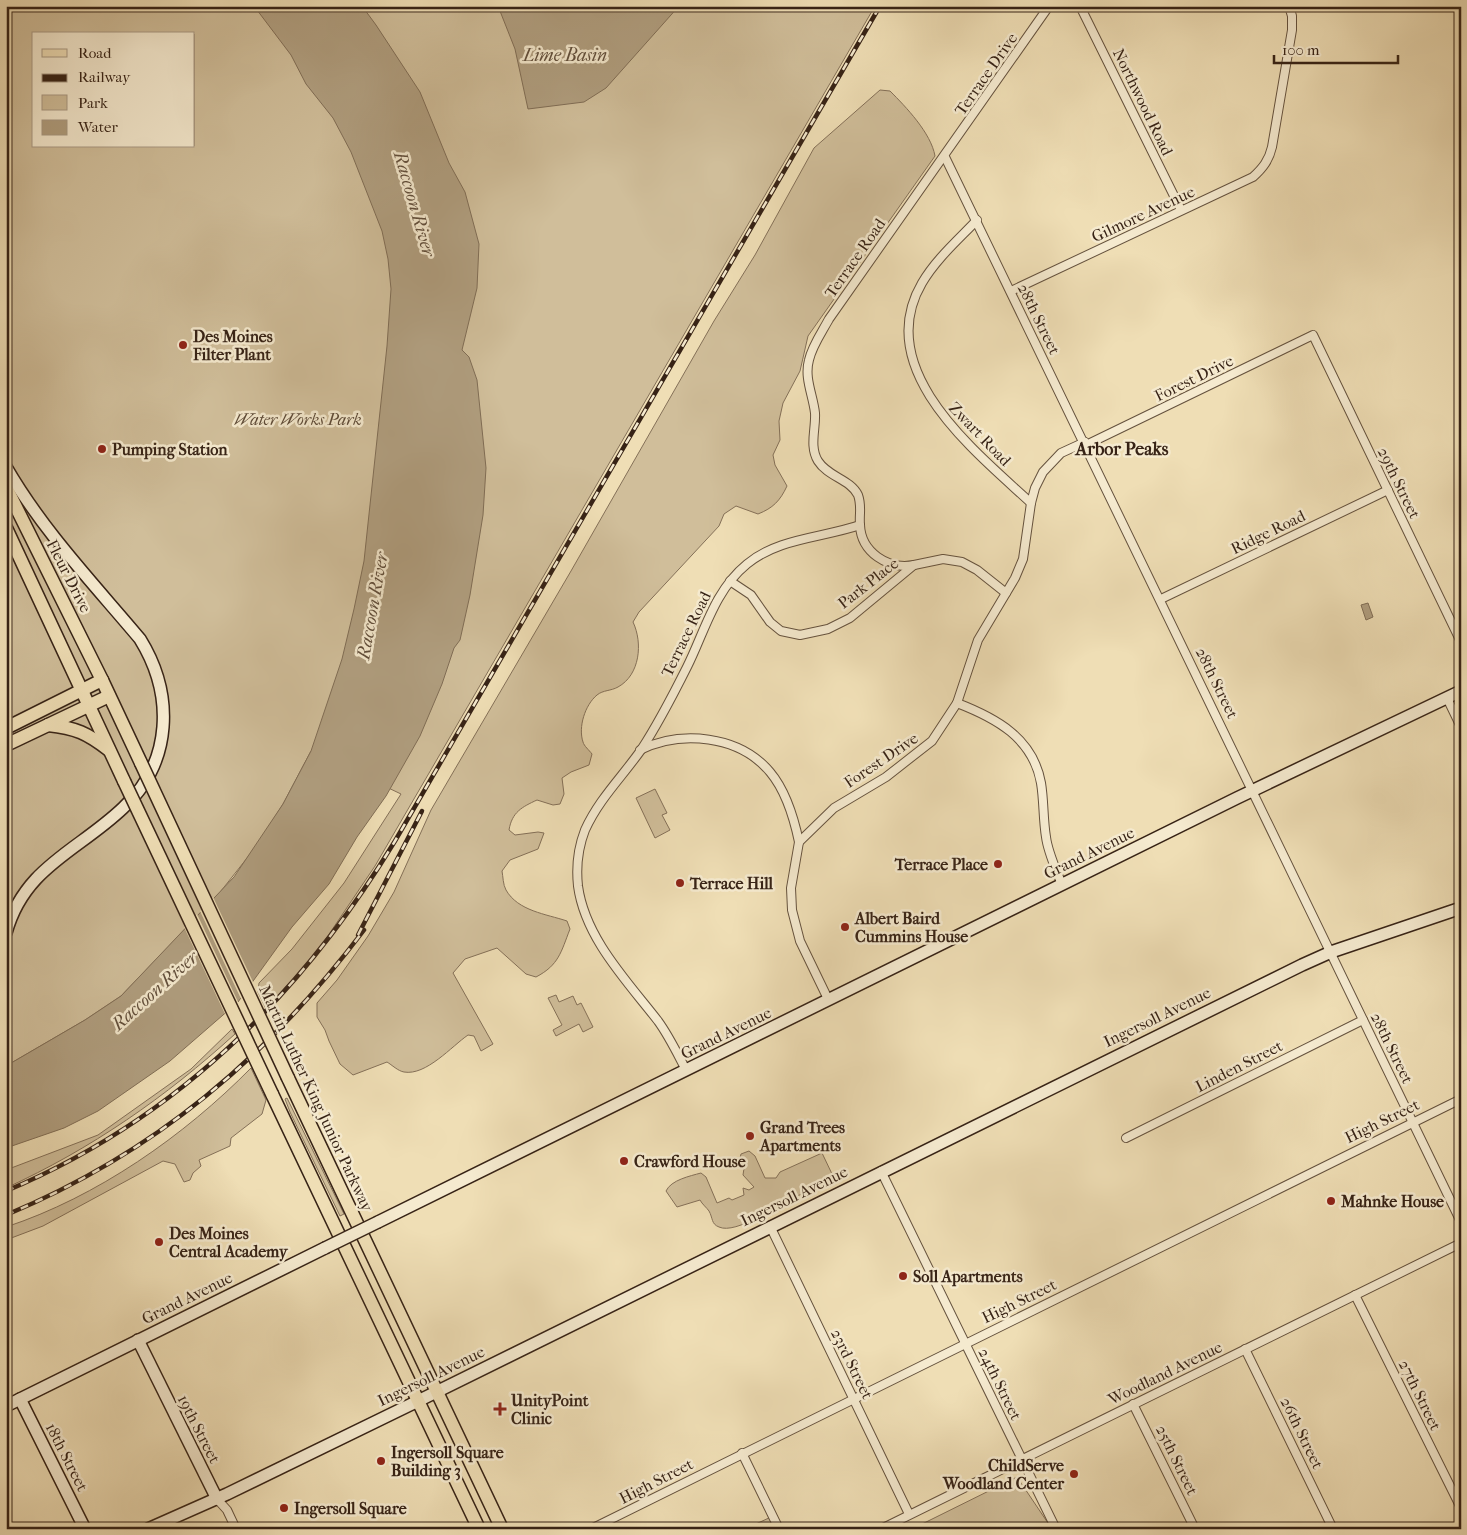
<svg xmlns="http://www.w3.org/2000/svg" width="1467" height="1535" font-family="'IM FELL French Canon',serif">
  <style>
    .green { fill: #d0be9a; stroke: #847058; fill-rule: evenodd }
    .water { fill: #b09e7f; stroke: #806d55 }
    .pier { fill: #efdeb5 }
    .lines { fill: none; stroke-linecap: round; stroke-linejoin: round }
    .street-casing { stroke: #65523e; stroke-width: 10 }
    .secondary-casing { stroke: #372316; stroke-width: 14 }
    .primary-casing { stroke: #372316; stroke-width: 15 }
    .street { stroke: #f5eacf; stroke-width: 8 }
    .secondary { stroke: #f5eacf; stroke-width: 11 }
    .primary { stroke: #efdeb5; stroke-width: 12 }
    .rail-casing { stroke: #372316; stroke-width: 4.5 }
    .rail { stroke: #f5eacf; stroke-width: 2.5; stroke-dasharray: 8; stroke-linecap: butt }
    .secondary-bridge-casing { stroke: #372316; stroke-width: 14; stroke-linecap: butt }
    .primary-bridge-casing { stroke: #372316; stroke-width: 15; stroke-linecap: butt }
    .secondary-bridge { stroke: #f5eacf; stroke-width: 11 }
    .primary-bridge { stroke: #efdeb5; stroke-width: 12 }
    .poi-dot { fill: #8f2418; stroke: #f5eacf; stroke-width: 2 }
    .labels { text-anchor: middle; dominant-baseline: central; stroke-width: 5; stroke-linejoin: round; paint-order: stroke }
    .street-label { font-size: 16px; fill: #372316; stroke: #f5eacf }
    .poi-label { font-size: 16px; font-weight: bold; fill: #372316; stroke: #f5eacf; text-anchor: start }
    .park-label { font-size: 16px; font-style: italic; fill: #5d4a37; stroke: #f5eacf }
    .water-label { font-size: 18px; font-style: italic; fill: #614e3b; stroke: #f5eacf }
    .neighbourhood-label { font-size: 18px; font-weight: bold; fill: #372316; stroke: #f5eacf }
  </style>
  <rect width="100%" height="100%" fill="#efdeb5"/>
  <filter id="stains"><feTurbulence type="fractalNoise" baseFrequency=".004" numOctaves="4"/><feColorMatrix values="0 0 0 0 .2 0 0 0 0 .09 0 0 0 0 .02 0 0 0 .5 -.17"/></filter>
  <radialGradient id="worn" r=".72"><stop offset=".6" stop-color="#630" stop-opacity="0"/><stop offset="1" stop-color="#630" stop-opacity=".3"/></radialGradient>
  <g class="green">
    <path d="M6,6H875L375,866L317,952L266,1009L258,992L259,983L292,949L344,883L401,794L311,751L283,804L255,848L217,896L121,996L85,1020L6,1066ZM34,34H194V146H34Z"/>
    <path d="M880,90L890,91C906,107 931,133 935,156L808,336L800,371L783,403L779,421L780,440L773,455L775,465L787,486C780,501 773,508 758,514L736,506L724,514L719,526L639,612L633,622C643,643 640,675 618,687C611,691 603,690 597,695C585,705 578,727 583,742C584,746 589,750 592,754L589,765L571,772L562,778L564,794L560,804L553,805L537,800C522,807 512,812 509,830L515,835L538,832L544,833L538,849L510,860L502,871C503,876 503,885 506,890C518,911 546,914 567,921L570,929C561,952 559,965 536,977L526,974L497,948L465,959L453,973L493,1044L481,1051L474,1036L468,1035C452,1046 426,1076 404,1072C398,1071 392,1065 387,1062L353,1075L340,1064L329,1041L325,1030L317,1017V1003L337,980L368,936L394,892L431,810L571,571L714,321L755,255L814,148Z"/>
    <path d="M655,789L667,813L662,815L670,830L655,838L636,798Z"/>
    <path d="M556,995L559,1002L573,996L577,1005L581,1003L593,1027L583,1032L579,1024L556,1036L553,1030L562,1025L548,998Z"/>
    <path d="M232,1029L235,1034C166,1097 91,1149 6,1188V1170L98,1135L191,1069Z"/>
    <path d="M251,1068L266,1100L262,1114L231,1138L230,1146L199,1160L201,1166L193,1173L190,1180L184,1182L175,1164L163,1161L43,1226L6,1240V1227C97,1197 184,1136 251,1068Z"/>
    <path d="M287,1098L344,1214L340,1216L290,1112L285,1099Z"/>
    <path d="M749,1151L755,1156L765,1178H776L780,1172L822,1153L833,1176C828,1189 808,1191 797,1196C780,1204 736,1235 719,1227C711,1224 713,1218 709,1211C707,1208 702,1204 700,1200L677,1207L666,1191C671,1180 690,1176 701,1173L706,1177L717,1203L729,1198L732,1200L744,1195L743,1188L749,1190L754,1187L743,1175L745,1162L740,1158L741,1154Z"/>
    <path d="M1017,1477L1052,1529H912Z"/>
    <path d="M771,1517L778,1529H745Z"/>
  </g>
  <g class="water">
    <path d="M254,6H362L376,25L420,92L449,163L465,192L479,244L477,288L462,350L469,357L477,380L486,468L483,515L470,595L460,640L454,648L442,684L420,736L386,796L357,837L329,884L292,927L238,1002L170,1061L98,1111L64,1128L6,1148V1066L85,1020L121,996L234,877L283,804L311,751L342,659L354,609L364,561L387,346L391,289L388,259L382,231L351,152L333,118L306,84L291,55Z"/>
    <path d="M498,6H679L606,88L584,102L528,109L515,49Z"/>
    <path d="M1368,603L1373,617L1366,620L1361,605Z"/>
  </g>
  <g class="pier">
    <path d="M213,897L254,984L242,1001L200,911Z"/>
    <path d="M197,914L239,1004L226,1016L184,927Z"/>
  </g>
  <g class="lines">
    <defs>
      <g id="street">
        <path d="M1080,6L1181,210"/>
        <path d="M945,157L1461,1222"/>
        <path d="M977,220C958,240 936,259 922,283C871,370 976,452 1031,503"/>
        <path d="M1011,291L1253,177C1263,168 1269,160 1272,147L1292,30V16L1289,6"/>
        <path d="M1086,445L1313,335L1461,642"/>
        <path d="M914,565C888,570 861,552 860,525C859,514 862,506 858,495C850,479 828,477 818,461C809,446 816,429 815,413C813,395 804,378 809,360C812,346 822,332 829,319L1049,6"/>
        <path d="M730,581L751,595L770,622L781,631L800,635L828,629L850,618L914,565L943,559L962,562L977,570L1006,593"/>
        <path d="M1161,599L1388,490"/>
        <path d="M1447,698L1461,727"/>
        <path d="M957,703C996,718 1033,738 1041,783C1044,801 1043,819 1046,837C1048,853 1056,869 1062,885"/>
        <path d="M640,750C681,730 739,735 770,772C786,791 794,818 799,842"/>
        <path d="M828,999L800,941L792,910L791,888L799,842L834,808L886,777L932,741L957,703L978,640L1015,578L1023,559L1031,503L1035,488L1043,472L1061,453L1085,442"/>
        <path d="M686,1070C677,1053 669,1036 658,1021C627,981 585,938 578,886C576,867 578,848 585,830C599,799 622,777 641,750C658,724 673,695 687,667C705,631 714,591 747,564C778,538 822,538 860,525"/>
        <path d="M1126,1138L1363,1020"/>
        <path d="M881,1171L1056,1529"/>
        <path d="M770,1226L909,1514"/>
        <path d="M1355,1295L1461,1508"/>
        <path d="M1245,1349L1333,1529"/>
        <path d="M1133,1404L1195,1529"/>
        <path d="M742,1453L779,1529"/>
        <path d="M217,1499L227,1510L236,1529"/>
        <path d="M591,1529L1461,1099"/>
        <path d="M881,1529L1461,1243"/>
      </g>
      <g id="secondary">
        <path d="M6,467C43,531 93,583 140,639C174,694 173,762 123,808C78,851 24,867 6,933"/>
        <path d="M378,1222L1237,798L1461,691"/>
        <path d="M138,1340L217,1499"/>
        <path d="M20,1399L85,1529"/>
        <path d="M6,1406L325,1248"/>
        <path d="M148,1529L227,1494L418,1401L1302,965L1331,952L1461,908"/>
      </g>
      <g id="primary">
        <path d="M6,487L102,680L141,763"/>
        <path d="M6,528L124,781"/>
        <path d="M48,725C76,728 87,733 109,750"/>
        <path d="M6,728L102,680"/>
        <path d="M6,745L109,696"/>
        <path d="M288,1078L502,1529"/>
        <path d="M272,1094L479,1529"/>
      </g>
    </defs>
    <use href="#street" class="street-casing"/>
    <use href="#secondary" class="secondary-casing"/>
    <use href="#primary" class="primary-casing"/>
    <use href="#street" class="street"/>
    <use href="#secondary" class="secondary"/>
    <use href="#primary" class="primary"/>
    <defs>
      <g id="rail">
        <path d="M358,935L422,811"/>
        <path d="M6,1191C175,1120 301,996 395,841L880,6"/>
        <path d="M6,1215C155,1153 268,1057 364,930"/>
      </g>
    </defs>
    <use href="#rail" class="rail-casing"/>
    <use href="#rail" class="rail"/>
    <defs>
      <path id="secondary-bridge" d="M325,1248L378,1222"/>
      <g id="primary-bridge">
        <path d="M141,763L288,1078"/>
        <path d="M124,781L272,1094"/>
      </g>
    </defs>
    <use href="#secondary-bridge" class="secondary-bridge-casing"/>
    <use href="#primary-bridge" class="primary-bridge-casing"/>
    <use href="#secondary-bridge" class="secondary-bridge"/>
    <use href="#primary-bridge" class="primary-bridge"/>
  </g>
  <g class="poi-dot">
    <circle cx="183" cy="345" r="5"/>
    <circle cx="102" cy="449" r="5"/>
    <circle cx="998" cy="864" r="5"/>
    <circle cx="680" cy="883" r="5"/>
    <circle cx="845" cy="927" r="5"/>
    <circle cx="750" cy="1136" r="5"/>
    <circle cx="624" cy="1161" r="5"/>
    <circle cx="1331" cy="1201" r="5"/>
    <circle cx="159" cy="1242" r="5"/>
    <circle cx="903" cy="1276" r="5"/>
    <path d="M497.5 1401.5h5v5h5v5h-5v5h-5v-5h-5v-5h5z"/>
    <circle cx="381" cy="1461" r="5"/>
    <circle cx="1074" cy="1474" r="5"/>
    <circle cx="284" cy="1508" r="5"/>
  </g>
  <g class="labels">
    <g class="street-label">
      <text transform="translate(986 74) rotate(-55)">Terrace Drive</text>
      <text transform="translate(1143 102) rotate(64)">Northwood Road</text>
      <text transform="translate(1143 214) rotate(-25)">Gilmore Avenue</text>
      <text transform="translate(855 258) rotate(-55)">Terrace Road</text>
      <text transform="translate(1039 319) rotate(64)">28th Street</text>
      <text transform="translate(1194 378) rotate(-26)">Forest Drive</text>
      <text transform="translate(980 434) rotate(46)">Zwart Road</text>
      <text transform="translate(1399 483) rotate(64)">29th Street</text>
      <text transform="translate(1268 532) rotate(-26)">Ridge Road</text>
      <text transform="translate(69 576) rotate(63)">Fleur Drive</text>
      <text transform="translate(868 583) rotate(-38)">Park Place</text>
      <text transform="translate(686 634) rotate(-64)">Terrace Road</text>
      <text transform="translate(1217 683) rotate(64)">28th Street</text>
      <text transform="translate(881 760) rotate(-34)">Forest Drive</text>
      <text transform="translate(1089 853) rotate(-26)">Grand Avenue</text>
      <text transform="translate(1157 1017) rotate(-26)">Ingersoll Avenue</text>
      <text transform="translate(726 1033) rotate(-26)">Grand Avenue</text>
      <text transform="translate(1392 1048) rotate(64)">28th Street</text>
      <text transform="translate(1239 1066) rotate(-27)">Linden Street</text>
      <text transform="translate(316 1098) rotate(65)">Martin Luther King Junior Parkway</text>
      <text transform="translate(1382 1121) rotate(-26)">High Street</text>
      <text transform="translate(794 1196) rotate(-26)">Ingersoll Avenue</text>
      <text transform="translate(187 1298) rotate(-26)">Grand Avenue</text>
      <text transform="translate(1019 1301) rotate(-26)">High Street</text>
      <text transform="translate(852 1364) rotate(64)">23rd Street</text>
      <text transform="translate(1165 1373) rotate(-26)">Woodland Avenue</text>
      <text transform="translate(431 1376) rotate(-26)">Ingersoll Avenue</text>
      <text transform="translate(1000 1384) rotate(64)">24th Street</text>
      <text transform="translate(1420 1395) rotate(64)">27th Street</text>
      <text transform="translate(199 1429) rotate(63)">19th Street</text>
      <text transform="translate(1302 1433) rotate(64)">26th Street</text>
      <text transform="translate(67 1457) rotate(63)">18th Street</text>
      <text transform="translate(1177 1460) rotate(64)">25th Street</text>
      <text transform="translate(656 1481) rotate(-27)">High Street</text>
    </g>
    <g class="poi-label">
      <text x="193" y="336">Des Moines<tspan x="193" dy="18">Filter Plant</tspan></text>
      <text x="112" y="449">Pumping Station</text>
      <text x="988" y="864" text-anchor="end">Terrace Place</text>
      <text x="690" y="883">Terrace Hill</text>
      <text x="855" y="918">Albert Baird<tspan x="855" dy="18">Cummins House</tspan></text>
      <text x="760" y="1127">Grand Trees<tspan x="760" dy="18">Apartments</tspan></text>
      <text x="634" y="1161">Crawford House</text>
      <text x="1341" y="1201">Mahnke House</text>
      <text x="169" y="1233">Des Moines<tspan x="169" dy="18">Central Academy</tspan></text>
      <text x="913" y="1276">Soll Apartments</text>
      <text x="511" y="1400">UnityPoint<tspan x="511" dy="18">Clinic</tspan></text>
      <text x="391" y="1452">Ingersoll Square<tspan x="391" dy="18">Building 3</tspan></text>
      <text x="1064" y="1465" text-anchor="end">ChildServe<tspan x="1064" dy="18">Woodland Center</tspan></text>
      <text x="294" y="1508">Ingersoll Square</text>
    </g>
    <g class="park-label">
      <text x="298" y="419">Water Works Park</text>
    </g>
    <g class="water-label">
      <text x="565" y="55">Lime Basin</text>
      <text transform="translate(414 204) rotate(74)">Raccoon River</text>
      <text transform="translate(373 606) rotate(-80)">Raccoon River</text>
      <text transform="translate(155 991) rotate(-42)">Raccoon River</text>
    </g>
    <g class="neighbourhood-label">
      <text x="1122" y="449">Arbor Peaks</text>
    </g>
  </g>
  <rect width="1467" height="1535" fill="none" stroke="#efdeb5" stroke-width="25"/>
  <rect x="8" y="8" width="1452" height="1520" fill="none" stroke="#372316" stroke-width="2.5"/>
  <rect x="12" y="12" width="1442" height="1510" fill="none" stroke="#372316"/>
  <rect x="32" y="32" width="162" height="115" fill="#f5eacf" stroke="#a99a85"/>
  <rect x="42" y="49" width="25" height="8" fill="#efdeb5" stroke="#a99a85"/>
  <text x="78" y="58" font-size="15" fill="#372316">Road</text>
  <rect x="42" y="74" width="25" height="8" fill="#372316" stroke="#a99a85"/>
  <text x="78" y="82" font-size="15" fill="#372316">Railway</text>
  <rect x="42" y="95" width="25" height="15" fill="#d0be9a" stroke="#a99a85"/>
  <text x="78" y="108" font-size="15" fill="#372316">Park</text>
  <rect x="42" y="120" width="25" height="15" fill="#b09e7f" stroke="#a99a85"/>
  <text x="78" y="132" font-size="15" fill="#372316">Water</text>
  <path d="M1274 55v8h124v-8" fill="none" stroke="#372316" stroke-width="2.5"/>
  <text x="1282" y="55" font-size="15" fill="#372316" stroke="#f5eacf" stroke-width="4" paint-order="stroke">100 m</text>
  <rect width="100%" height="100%" filter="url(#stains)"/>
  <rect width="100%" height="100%" fill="url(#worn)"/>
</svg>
